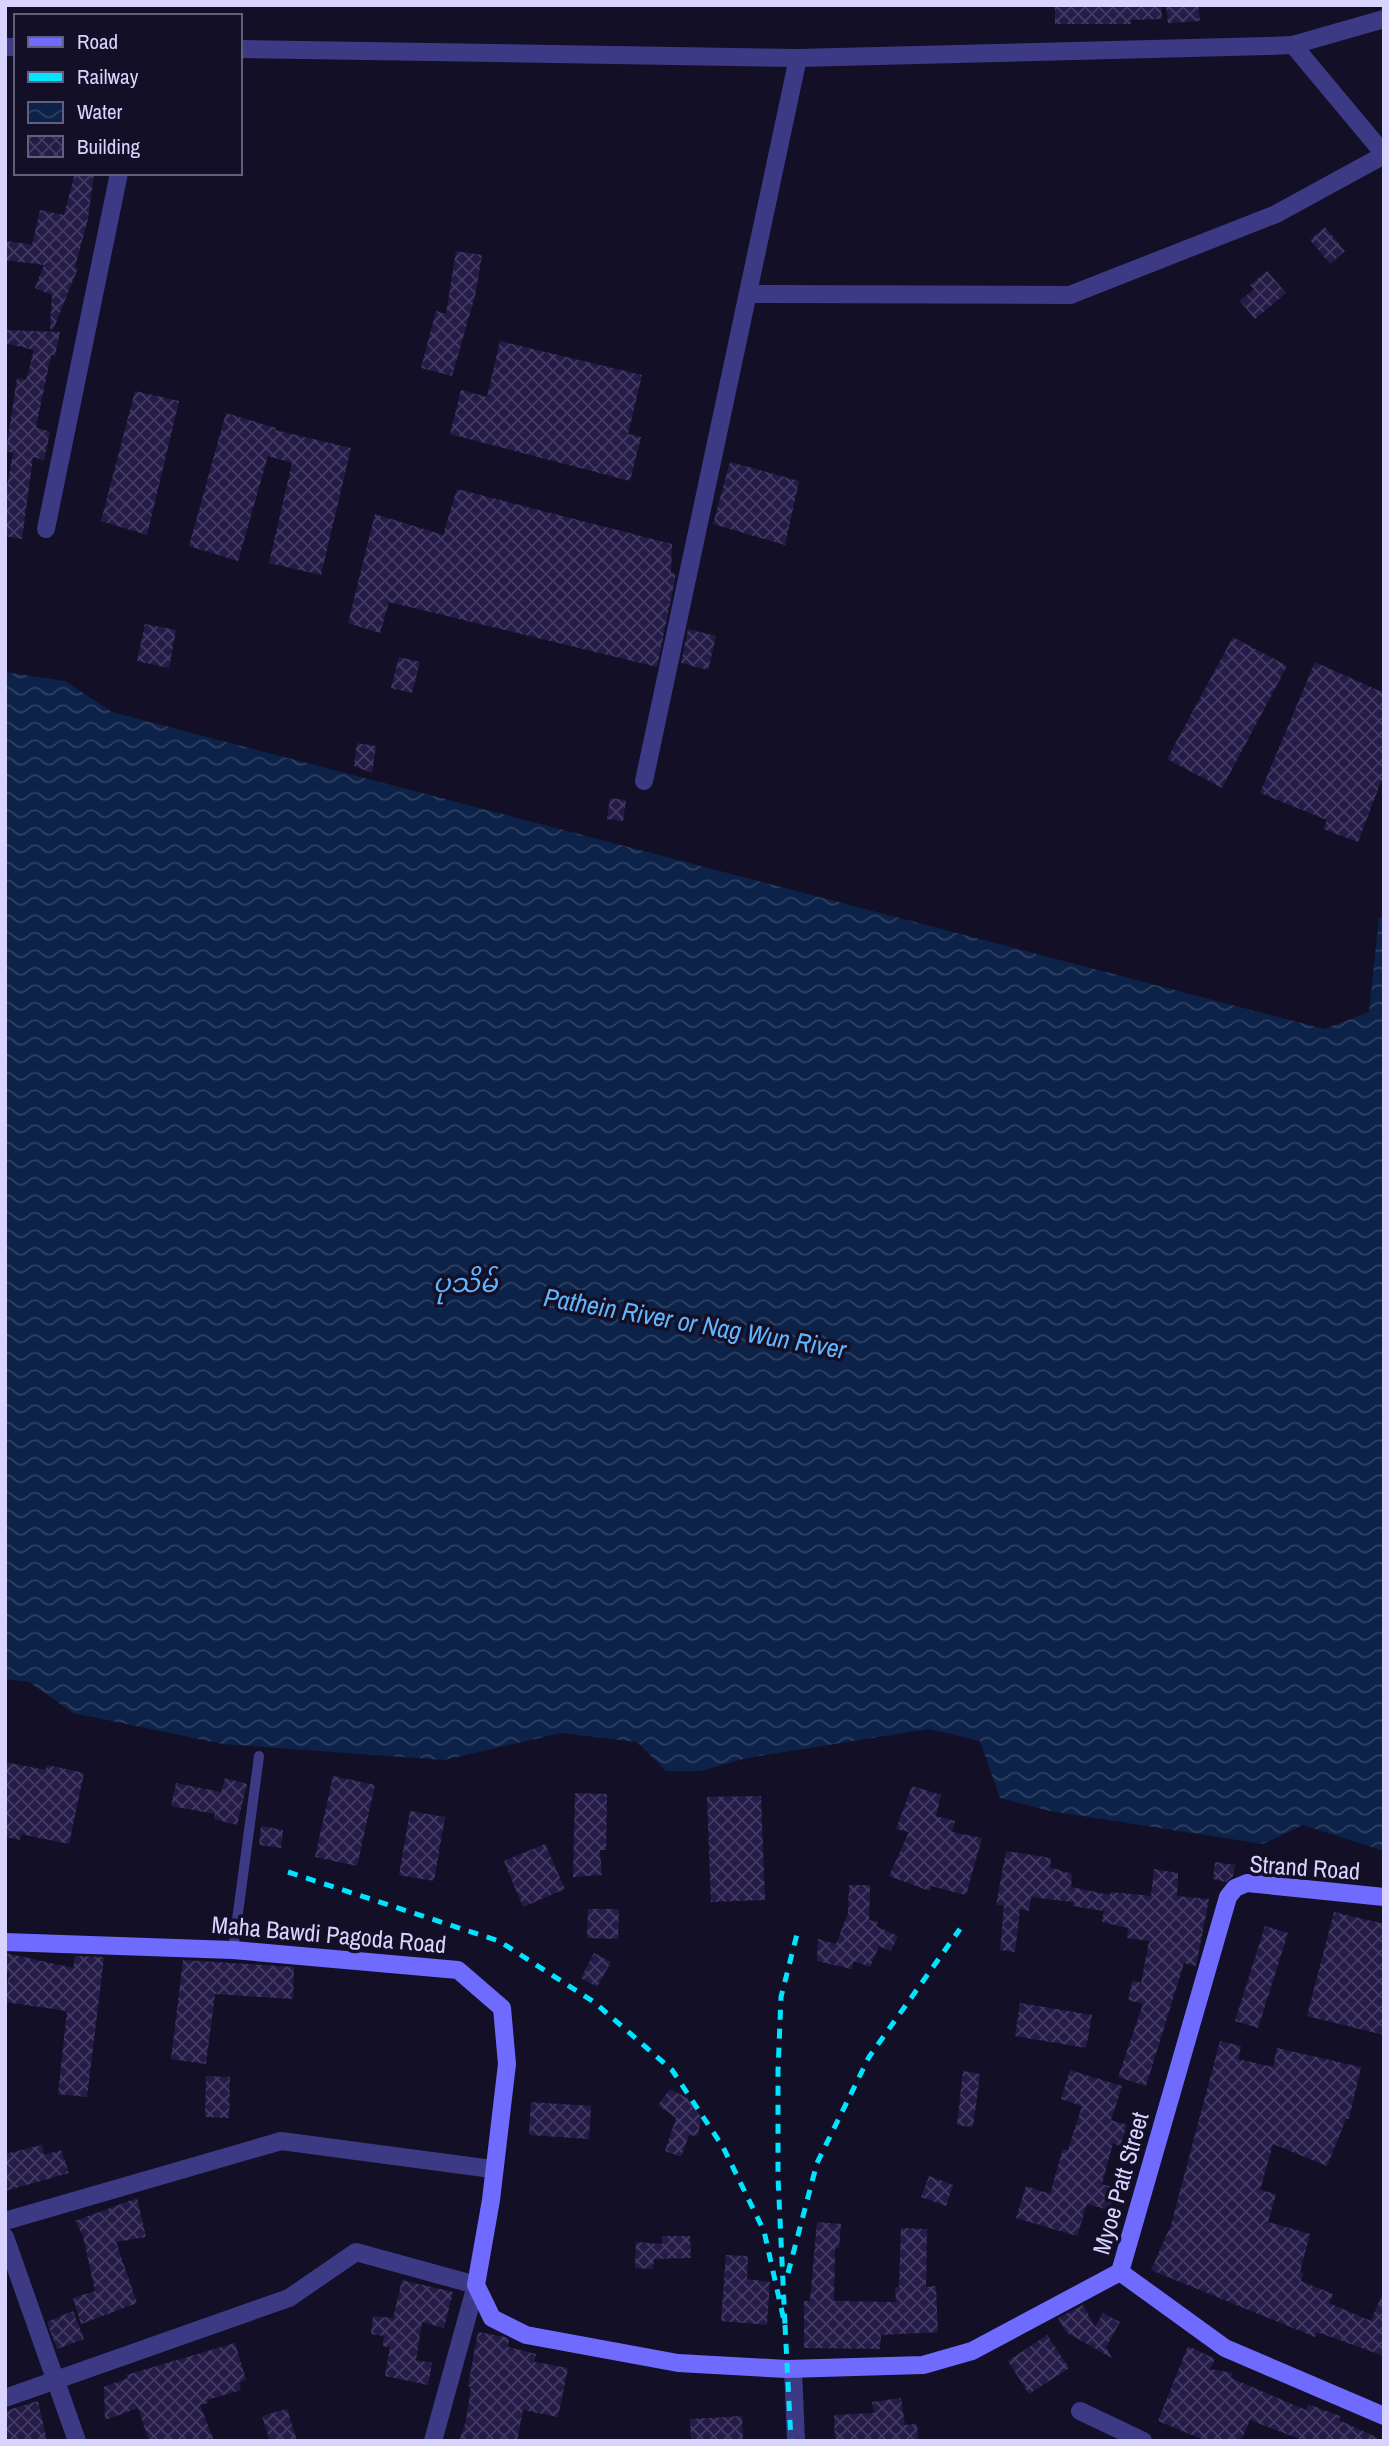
<svg xmlns="http://www.w3.org/2000/svg" width="1389" height="2446" font-family="'Archivo Narrow','Noto Sans Myanmar',sans-serif">
  <style>
    .water { fill: url(#water-waves) }
    .building { fill: url(#building-cross-hatch) }
    .lines { fill: none; stroke-linecap: round; stroke-linejoin: round }
    .lane { stroke: #3d3a85; stroke-width: 10 }
    .street { stroke: #3d3a85; stroke-width: 18 }
    .secondary { stroke: #6f6bff; stroke-width: 18 }
    .rail { stroke: #00e5ff; stroke-width: 5; stroke-dasharray: 10 9; stroke-linecap: butt }
    .labels { text-anchor: middle; dominant-baseline: central; stroke-width: 7; stroke-linejoin: round; paint-order: stroke }
    .street-label { font-size: 24px; fill: #d9d4ff; stroke: #130f26 }
    .water-label { font-size: 26px; font-style: italic; fill: #62b6ff; stroke: #130f26 }
  </style>
  <defs>
    <pattern id="water-waves" width="16" height="10" patternUnits="userSpaceOnUse" patternTransform="scale(1.75)"><rect width="16" height="10" fill="#0c2248"/><path d="M0 5q4-4 8 0t8 0" fill="none" stroke="#2f4163"/></pattern>
    <pattern id="building-cross-hatch" width="8" height="8" patternUnits="userSpaceOnUse" patternTransform="scale(1.75)"><rect width="8" height="8" fill="#241b47"/><path d="M0 0l8 8M0 8l8-8" fill="none" stroke="#433b63"/></pattern>
  </defs>
  <rect width="100%" height="100%" fill="#130f26"/>
  <path class="water" d="M5,672L65,681L112,712L1324,1029L1369,1012L1379,918L1384,916V1851L1303,1825L1263,1844L1050,1811L1000,1798L980,1741L929,1729L747,1758L701,1771H666L637,1742L561,1733L444,1760L223,1744L73,1713L29,1682L5,1679Z"/>
  <g class="building">
    <path d="M1161,5L1162,19L1131,20V24H1055V6Z"/>
    <path d="M1166,5H1198L1200,21L1168,23Z"/>
    <path d="M75,173H94L88,219L75,267L78,268L53,330L50,329L52,295L35,288L44,265L5,260L7,241L32,245L40,210L64,215Z"/>
    <path d="M1325,227L1345,251L1330,264L1310,240Z"/>
    <path d="M456,251L482,255L475,296L452,376L421,368L436,311L446,314Z"/>
    <path d="M1267,271L1286,293L1255,319L1240,301L1254,289L1250,285Z"/>
    <path d="M5,330L60,332L55,356L51,355L36,427L50,432L44,460L33,457L22,539L5,536V498L13,453L6,451L17,378L26,380L34,350L5,343Z"/>
    <path d="M500,341L642,375L628,434L641,437L630,481L450,434L461,390L487,397Z"/>
    <path d="M135,391L179,401L147,535L101,521Z"/>
    <path d="M226,413L276,428L275,430L351,448L321,575L269,563L292,463L268,456L238,561L189,546Z"/>
    <path d="M730,462L799,481L785,545L713,524Z"/>
    <path d="M457,489L672,544L671,573L676,574L657,667L389,602L380,633L348,623L375,514L443,535Z"/>
    <path d="M145,624L176,630L169,668L137,661Z"/>
    <path d="M688,629L716,636L708,670L681,663Z"/>
    <path d="M1233,637L1287,666L1222,788L1167,759Z"/>
    <path d="M399,657L420,662L412,693L391,688Z"/>
    <path d="M1315,662L1384,693V774L1358,842L1323,829L1327,820L1260,793Z"/>
    <path d="M357,743L376,746L372,773L354,766Z"/>
    <path d="M610,798L626,800L623,821L607,819Z"/>
    <path d="M5,1762L46,1770L47,1765L84,1773L69,1844L21,1834L20,1840L5,1837Z"/>
    <path d="M333,1776L375,1785L357,1866L315,1857Z"/>
    <path d="M225,1778L247,1784L237,1825L214,1819L215,1814L171,1806L176,1783L221,1792Z"/>
    <path d="M912,1786L941,1795L936,1816L955,1821L952,1832L982,1838L966,1895L931,1886L930,1891L889,1876L909,1832L896,1829Z"/>
    <path d="M575,1793L607,1794L606,1850H600L602,1875L573,1877Z"/>
    <path d="M761,1796L765,1900L711,1902L707,1797Z"/>
    <path d="M410,1811L445,1817L434,1881L399,1875Z"/>
    <path d="M261,1826L283,1830L281,1848L259,1845Z"/>
    <path d="M545,1844L565,1889L523,1907L504,1861Z"/>
    <path d="M1006,1851L1051,1858L1050,1867L1072,1874L1071,1887L1110,1895L1111,1892L1151,1896L1154,1869L1178,1873L1177,1896L1209,1899L1196,1966L1184,1963L1146,2086L1118,2077L1143,2004L1128,2000L1133,1980L1141,1983L1149,1941L1127,1938L1128,1928L1102,1922L1104,1911L1073,1906V1902L1031,1897L1029,1911L1020,1909L1015,1952L1000,1950L1004,1906L996,1905Z"/>
    <path d="M1215,1862L1235,1865L1233,1876L1226,1882L1213,1879Z"/>
    <path d="M849,1885H870L869,1920L878,1922L876,1926L898,1936L891,1951L879,1946L870,1967L854,1961L851,1969L817,1961L818,1939L836,1944L848,1913Z"/>
    <path d="M588,1909H619L618,1939L587,1938Z"/>
    <path d="M1334,1912L1384,1924V2035L1307,2016Z"/>
    <path d="M1265,1926L1288,1933L1258,2028L1235,2021Z"/>
    <path d="M5,1953L73,1968L75,1956L104,1957L87,2097L58,2094L67,2011L5,2002L9,1973L5,1972Z"/>
    <path d="M594,1953L611,1962L597,1987L581,1978Z"/>
    <path d="M183,1960L294,1967L293,1999L215,1994L206,2064L171,2059Z"/>
    <path d="M1020,2003L1092,2015L1086,2048L1015,2036Z"/>
    <path d="M1220,2041L1241,2046L1238,2059L1273,2067L1277,2048L1361,2067L1349,2119H1346L1327,2166L1273,2144L1260,2190L1276,2194L1268,2222L1310,2234L1300,2272L1304,2273L1301,2281L1333,2294L1329,2303L1371,2321L1384,2290V2356L1317,2332L1315,2337L1151,2270L1171,2225Z"/>
    <path d="M1070,2070L1122,2086L1111,2120L1127,2125L1120,2146L1113,2143L1102,2184L1115,2188L1109,2210L1087,2204L1077,2236L1016,2218L1026,2186L1050,2194L1063,2149L1068,2150L1082,2106L1061,2099Z"/>
    <path d="M963,2071L980,2074L973,2127L957,2125Z"/>
    <path d="M206,2076L230,2077L229,2118L205,2117Z"/>
    <path d="M670,2089L687,2098L701,2117L698,2136L689,2135L681,2157L665,2151L676,2118L658,2105Z"/>
    <path d="M531,2102L591,2106L589,2139L529,2135Z"/>
    <path d="M42,2145L44,2155L61,2150L69,2173L5,2191V2154Z"/>
    <path d="M929,2176L953,2185L946,2206L921,2197Z"/>
    <path d="M137,2198L146,2237L116,2242L137,2303L81,2324L73,2298L95,2291L83,2236L75,2221Z"/>
    <path d="M817,2222L841,2224L839,2248H835L834,2301L896,2302L895,2287H899L901,2228L927,2229L926,2287L936,2286L938,2332L881,2335L880,2349L804,2348V2301H810Z"/>
    <path d="M662,2236H690L691,2258L654,2259L653,2269L635,2268L636,2242L662,2244Z"/>
    <path d="M726,2255L748,2256L747,2279L770,2282L767,2325L721,2321Z"/>
    <path d="M402,2280L453,2292L444,2328L422,2322L416,2360L432,2363L428,2385L385,2376L390,2347L383,2346L384,2336L371,2334L373,2316L393,2318Z"/>
    <path d="M1083,2305L1095,2327L1103,2313L1120,2322L1106,2347L1112,2358L1066,2332L1058,2318Z"/>
    <path d="M73,2311L84,2339L57,2349L47,2322Z"/>
    <path d="M478,2332L505,2337L509,2339L508,2347L536,2354L534,2362L568,2368L558,2417L523,2410L517,2441H459L466,2421L471,2387L468,2386Z"/>
    <path d="M1047,2335L1069,2368L1029,2394L1008,2361Z"/>
    <path d="M235,2343L246,2380L239,2382L241,2390L207,2400L208,2403L200,2405L214,2441H149L138,2408L105,2420L104,2387L128,2378L126,2375Z"/>
    <path d="M1188,2346L1215,2359L1210,2369L1233,2373L1231,2378L1306,2410L1308,2404L1340,2416L1339,2420L1384,2441H1305L1250,2420L1241,2441H1207L1158,2421Z"/>
    <path d="M901,2398L905,2425L917,2424L918,2441H835L834,2415L874,2413L872,2402Z"/>
    <path d="M38,2401L47,2441H5V2411Z"/>
    <path d="M287,2409L297,2441H270L262,2416Z"/>
    <path d="M742,2416L743,2441H691L690,2419Z"/>
  </g>
  <g class="lines">
    <path class="lane" d="M233,1950L259,1756"/>
    <g class="street">
      <path d="M1293,45L1384,154"/>
      <path d="M5,47H16"/>
      <path d="M240,49L798,58L1268,46L1293,45L1384,19"/>
      <path d="M748,294L1070,295L1276,214L1384,155"/>
      <path d="M46,529L119,173"/>
      <path d="M644,781L798,58"/>
      <path d="M5,2221L281,2141L492,2169"/>
      <path d="M5,2237L77,2441"/>
      <path d="M793,2369L796,2441"/>
      <path d="M5,2398L289,2298L356,2252L476,2285L433,2441"/>
      <path d="M1080,2411L1143,2441"/>
    </g>
    <g class="secondary">
      <path d="M1384,1897L1247,1883L1235,1888L1228,1897L1120,2272L1225,2348L1384,2416"/>
      <path d="M5,1942L233,1950L458,1970L502,2008L507,2064L491,2200L476,2285L492,2318L526,2335L678,2363L787,2369L923,2365L972,2351L1120,2272"/>
    </g>
    <g class="rail">
      <path d="M288,1872L499,1941L594,2002L672,2070L723,2147L764,2231L785,2325L778,2177V2071L781,1997L797,1934"/>
      <path d="M788,2273L817,2163L869,2057L960,1929"/>
      <path d="M785,2325L791,2441"/>
    </g>
  </g>
  <g class="labels">
    <g class="street-label">
      <text transform="translate(1305 1867) rotate(4)">Strand Road</text>
      <text transform="translate(329 1934) rotate(5)">Maha Bawdi Pagoda Road</text>
      <text transform="translate(1120 2183) rotate(-74)">Myoe Patt Street</text>
    </g>
    <g class="water-label">
      <text x="465" y="1282">ပုသိမ်</text>
      <text transform="translate(695 1323) rotate(10)">Pathein River or Nag Wun River</text>
    </g>
  </g>
  <rect width="1389" height="2446" fill="none" stroke="#d9d4ff" stroke-width="14"/>
  <rect x="14" y="14" width="228" height="161" fill="#130f26" stroke="#625e7d" stroke-width="2"/>
  <rect x="28" y="37" width="35" height="10" fill="#6f6bff" stroke="#625e7d" stroke-width="2"/>
  <text x="77" y="49" font-size="21" fill="#d9d4ff">Road</text>
  <rect x="28" y="72" width="35" height="10" fill="#00e5ff" stroke="#625e7d" stroke-width="2"/>
  <text x="77" y="84" font-size="21" fill="#d9d4ff">Railway</text>
  <rect x="28" y="102" width="35" height="21" fill="url(#water-waves)" stroke="#625e7d" stroke-width="2"/>
  <text x="77" y="119" font-size="21" fill="#d9d4ff">Water</text>
  <rect x="28" y="136" width="35" height="21" fill="url(#building-cross-hatch)" stroke="#625e7d" stroke-width="2"/>
  <text x="77" y="154" font-size="21" fill="#d9d4ff">Building</text>
</svg>
